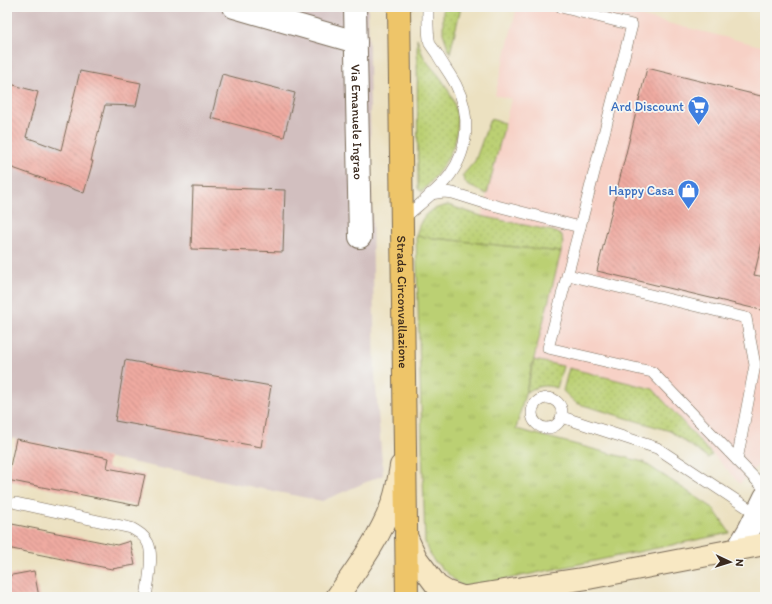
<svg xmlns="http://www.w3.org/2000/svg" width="772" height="604" font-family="Itim,sans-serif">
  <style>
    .built { fill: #f7d1c6 }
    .industrial { fill: #d2bfbf }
    .grass { fill: url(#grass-tufts); stroke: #7b7d48 }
    .garden { fill: url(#garden-dots); stroke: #7b7d48 }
    .building { fill: url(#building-back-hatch) }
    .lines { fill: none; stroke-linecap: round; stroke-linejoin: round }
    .service-casing { stroke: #796a57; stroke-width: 12 }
    .minor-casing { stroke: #796a57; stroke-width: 24 }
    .secondary-casing { stroke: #796a57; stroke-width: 24 }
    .primary-casing { stroke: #796a57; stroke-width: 24 }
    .service { stroke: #fff; stroke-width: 11 }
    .minor { stroke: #fff; stroke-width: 22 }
    .secondary { stroke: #f8e8c3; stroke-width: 22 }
    .primary { stroke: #eec569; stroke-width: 22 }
    .labels { text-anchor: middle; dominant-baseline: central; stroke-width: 3.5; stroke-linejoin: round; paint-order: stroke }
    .shop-label { font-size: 13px; fill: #366cbe; stroke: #f6f6f2; text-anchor: end }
    .street-label { font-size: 13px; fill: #3b2a1e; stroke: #f6f6f2 }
  </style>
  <defs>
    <pattern id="grass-tufts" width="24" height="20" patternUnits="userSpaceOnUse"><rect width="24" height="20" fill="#bbd073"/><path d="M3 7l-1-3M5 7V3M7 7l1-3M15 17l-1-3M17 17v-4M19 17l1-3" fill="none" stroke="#a2b363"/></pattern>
    <pattern id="garden-dots" width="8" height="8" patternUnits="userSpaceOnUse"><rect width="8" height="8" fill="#bbd073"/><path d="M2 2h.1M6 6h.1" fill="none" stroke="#a2b363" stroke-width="1.8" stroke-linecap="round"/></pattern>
    <pattern id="building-back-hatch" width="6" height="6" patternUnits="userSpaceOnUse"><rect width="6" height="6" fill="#efaaa1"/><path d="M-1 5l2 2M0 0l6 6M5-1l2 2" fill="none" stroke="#c38b83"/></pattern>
  </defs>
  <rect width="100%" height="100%" fill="#f6f6f2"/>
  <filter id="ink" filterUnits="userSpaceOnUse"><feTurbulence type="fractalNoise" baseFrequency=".025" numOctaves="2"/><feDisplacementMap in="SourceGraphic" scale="8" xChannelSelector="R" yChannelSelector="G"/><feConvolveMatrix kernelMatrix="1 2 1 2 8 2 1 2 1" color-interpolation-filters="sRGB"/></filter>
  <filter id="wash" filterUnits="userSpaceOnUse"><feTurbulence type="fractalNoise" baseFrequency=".012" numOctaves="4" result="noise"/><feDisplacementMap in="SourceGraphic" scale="16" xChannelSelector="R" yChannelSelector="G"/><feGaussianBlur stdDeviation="0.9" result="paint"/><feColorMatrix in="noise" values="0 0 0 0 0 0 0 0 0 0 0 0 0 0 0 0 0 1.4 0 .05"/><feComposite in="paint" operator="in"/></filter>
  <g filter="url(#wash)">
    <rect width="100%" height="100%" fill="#ece1c1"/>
    <path class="built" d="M517,7H603L765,47V442L762,461L740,484L653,389L534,360L561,252L475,242L511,99L495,95Z"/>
    <path class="industrial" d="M7,7H368L375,375L383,475L322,501L7,437Z"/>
    <path class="grass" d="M416,236L561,252L516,429L643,462L713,508L730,533L463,588L433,560L425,542Z"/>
    <g class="garden">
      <path d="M443,7H461L450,53L443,33Z"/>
      <path d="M417,38C419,43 420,48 422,53C426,63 436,71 442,80C472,125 454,156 422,192L418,189Z"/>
      <path d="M490,119L505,123L487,194L467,185L462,176L475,161Z"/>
      <path d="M448,205L481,216L553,231L562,235L563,245L561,252L416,236C422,214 427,210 448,205Z"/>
      <path d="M534,360L563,366L557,388C544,384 538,386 526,392Z"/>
      <path d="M569,368L653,389L712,455L708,458L670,431L576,403L563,391Z"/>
    </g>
    <g id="blocks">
      <g class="building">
        <path d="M647,68L765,97V231L754,275L765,277V311L597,271Z"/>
        <path d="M80,71L141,83L136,106L105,105L91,161H93L84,193L7,166V83L38,92L26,137L61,150Z"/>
        <path d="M222,74L295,93L284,137L211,118Z"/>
        <path d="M193,187L285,190L283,252L191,249Z"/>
        <path d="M125,360L271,386L261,447L115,421Z"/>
        <path d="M16,439L109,458L107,468L145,475L138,506L7,480Z"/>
        <path d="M7,523L117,545L130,541L135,565L112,569L7,548Z"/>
        <path d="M34,571L39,597H7V576Z"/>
      </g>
    </g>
  </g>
  <g filter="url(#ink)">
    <use href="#blocks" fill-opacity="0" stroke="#796a57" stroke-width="1"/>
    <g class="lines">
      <defs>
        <g id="service">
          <path d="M430,194L444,192L453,193L485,203L580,227L632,25L561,7"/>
          <path d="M403,219C417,206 439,190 450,175C469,149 471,114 456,85C451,75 443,65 437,54C435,51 432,47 430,44C427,33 428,18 428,7"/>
          <path d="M568,275L746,318L755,365L737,460L652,372L548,348L580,227"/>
          <circle cx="547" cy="413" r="15"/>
          <path d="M562,417L657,448L757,514"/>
          <path d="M737,460L765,489"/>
          <path d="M16,503L131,528C138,532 144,535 148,543C154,555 148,583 146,597"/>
        </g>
        <g id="minor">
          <path d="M234,7L356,42"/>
          <path id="s1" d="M355,7L360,237"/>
          <path d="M737,550L749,530L765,497"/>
        </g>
        <g id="secondary">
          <path d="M406,536L416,558L437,586L447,592L462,597"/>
          <path d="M337,597C358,567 381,536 393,502C397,491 399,478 401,466"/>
          <path d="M466,597L588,578L765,544"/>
        </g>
        <g id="primary">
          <path id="s2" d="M399,7L407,597"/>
        </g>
      </defs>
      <use href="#service" class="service-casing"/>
      <use href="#minor" class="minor-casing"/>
      <use href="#secondary" class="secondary-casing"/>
      <use href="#primary" class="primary-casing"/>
      <use href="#service" class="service"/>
      <use href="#minor" class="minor"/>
      <use href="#secondary" class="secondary"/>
      <use href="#primary" class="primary"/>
    </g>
  </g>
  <defs>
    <symbol id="supermarket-pin" viewBox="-11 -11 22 30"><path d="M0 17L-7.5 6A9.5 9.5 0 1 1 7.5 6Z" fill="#3f7fe0" stroke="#f6f6f2"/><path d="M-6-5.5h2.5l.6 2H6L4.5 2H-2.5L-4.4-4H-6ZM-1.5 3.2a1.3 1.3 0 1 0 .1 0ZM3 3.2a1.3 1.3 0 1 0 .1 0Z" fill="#fff"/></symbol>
    <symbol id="shop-pin" viewBox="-11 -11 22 30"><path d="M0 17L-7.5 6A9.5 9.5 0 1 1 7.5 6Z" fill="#3f7fe0" stroke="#f6f6f2"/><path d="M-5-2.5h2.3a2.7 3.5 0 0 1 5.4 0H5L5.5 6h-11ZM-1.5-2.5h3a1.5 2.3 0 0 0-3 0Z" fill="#fff"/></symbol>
  </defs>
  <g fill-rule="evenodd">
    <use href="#supermarket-pin" x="686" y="94" width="25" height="34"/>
    <use href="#shop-pin" x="676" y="178" width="25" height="34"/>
  </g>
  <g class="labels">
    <g class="shop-label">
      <text x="684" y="106">Ard Discount</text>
      <text x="674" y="190">Happy Casa</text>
    </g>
    <g class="street-label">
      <text stroke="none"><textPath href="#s1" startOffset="115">Via Emanuele Ingrao</textPath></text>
      <text stroke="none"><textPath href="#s2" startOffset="295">Strada Circonvallazione</textPath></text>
    </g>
  </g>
  <rect width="772" height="604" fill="none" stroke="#f6f6f2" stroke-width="24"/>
  <g transform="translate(730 562) rotate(94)" stroke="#f6f6f2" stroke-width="3" paint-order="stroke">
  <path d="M0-3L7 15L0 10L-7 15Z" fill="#3b2a1e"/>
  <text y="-6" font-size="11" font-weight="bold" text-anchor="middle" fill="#3b2a1e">N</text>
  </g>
</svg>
